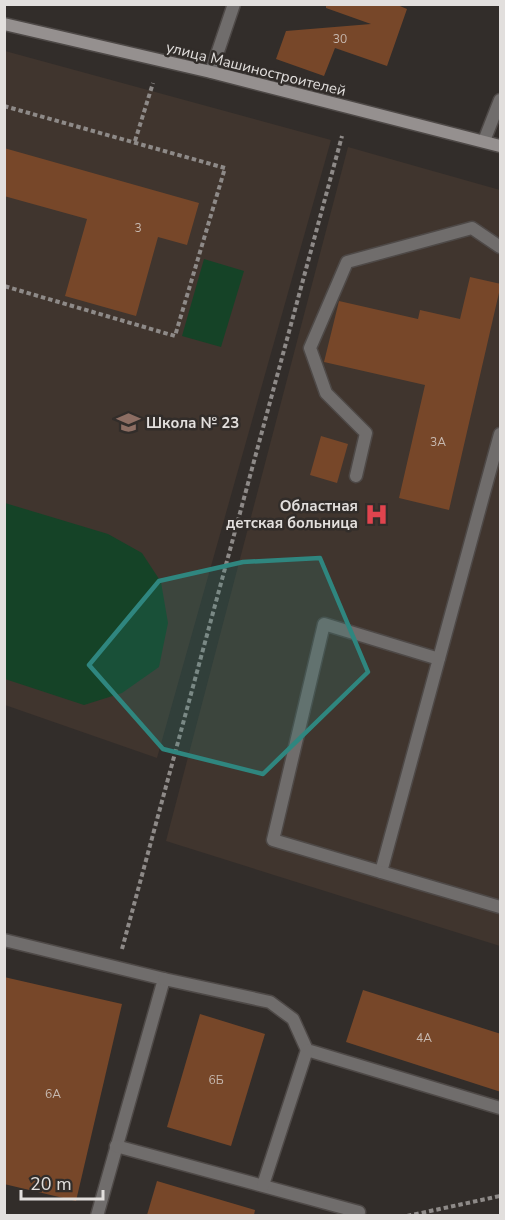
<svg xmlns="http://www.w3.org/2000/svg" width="505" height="1220" font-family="'Nunito Sans',sans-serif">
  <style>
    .built { fill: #40352e }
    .green { fill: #154327 }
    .building { fill: #774729 }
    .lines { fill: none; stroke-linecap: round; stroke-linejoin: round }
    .lane-casing { stroke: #4e4947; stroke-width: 15 }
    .street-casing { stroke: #4e4947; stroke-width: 15 }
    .secondary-casing { stroke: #4e4947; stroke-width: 15 }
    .path { stroke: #8e8a88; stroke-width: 4; stroke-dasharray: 4.5 3; stroke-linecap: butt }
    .lane { stroke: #706d6c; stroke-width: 12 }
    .street { stroke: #706d6c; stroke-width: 12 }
    .secondary { stroke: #95908f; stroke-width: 12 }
    .marked { fill: #2f867f; fill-opacity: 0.2; stroke: #2f867f; stroke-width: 4.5; stroke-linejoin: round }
    .labels { text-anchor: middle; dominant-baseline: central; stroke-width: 5; stroke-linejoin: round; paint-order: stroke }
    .number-label { font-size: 12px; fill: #c7b9b0 }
    .street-label { font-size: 15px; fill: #e2dfdd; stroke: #322d2a }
    .poi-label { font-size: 15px; font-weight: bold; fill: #e2dfdd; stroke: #322d2a; text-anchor: start }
  </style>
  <rect width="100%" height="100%" fill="#322d2a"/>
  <g class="built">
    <path d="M5,51L331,140L157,758L5,705Z"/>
    <path d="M348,147L500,190V946L166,841Z"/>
  </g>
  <g class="green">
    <path d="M204,259L244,271L221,347L182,336Z"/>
    <path d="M5,503L108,534L142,553L161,582L168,623L159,667L122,693L84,705L5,679Z"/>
  </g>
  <g class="building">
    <path d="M326,4H395L407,9L387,66L335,48L324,76L276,59L286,31L371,24L326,8Z"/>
    <path d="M4,148L199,203L187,245L158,237L136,316L65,296L87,219L4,196Z"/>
    <path d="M470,277L501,284L449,510L399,498L425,385L324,362L339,301L418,319L420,310L460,319Z"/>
    <path d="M321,436L348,444L337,483L310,475Z"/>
    <path d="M4,977L122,1004L76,1201L4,1184Z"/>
    <path d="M363,990L501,1034V1092L346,1042Z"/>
    <path d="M200,1014L265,1034L231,1146L167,1127Z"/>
    <path d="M157,1181L255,1210L254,1215H147Z"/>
  </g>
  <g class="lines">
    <defs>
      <g id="lane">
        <path d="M356,476L366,433L326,393L310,348L347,262L472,228L500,247"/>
        <path d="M439,659L324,624L273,840L381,872L500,434"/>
        <path d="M381,872L500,907"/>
        <path d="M4,940L164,979L97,1216"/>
        <path d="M164,979L270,1002L293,1019L307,1050L500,1108"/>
        <path d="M116,1146L359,1212L358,1216"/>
        <path d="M263,1185L307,1050"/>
      </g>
      <g id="street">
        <path d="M211,72L234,4"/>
        <path d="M484,141L500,100"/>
      </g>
      <path id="secondary" d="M4,24L211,72L500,146"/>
    </defs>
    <use href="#lane" class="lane-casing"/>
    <use href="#street" class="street-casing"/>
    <use href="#secondary" class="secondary-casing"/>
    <g class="path">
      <path d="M4,106L225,168L175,336L4,286"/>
      <path d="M135,141L153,83"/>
      <path d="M122,949L342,136"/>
      <path d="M407,1216L500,1196"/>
    </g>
    <use href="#lane" class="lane"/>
    <use href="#street" class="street"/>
    <use href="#secondary" class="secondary"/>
  </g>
  <path class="marked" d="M320,558L368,672L263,774L163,749L89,665L159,581L243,562Z"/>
  <defs>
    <symbol id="school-bare" viewBox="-9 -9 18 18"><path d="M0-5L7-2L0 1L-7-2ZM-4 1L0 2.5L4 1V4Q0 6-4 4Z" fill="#8d6e63" stroke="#322d2a" stroke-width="2.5" paint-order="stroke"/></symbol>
    <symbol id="hospital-bare" viewBox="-9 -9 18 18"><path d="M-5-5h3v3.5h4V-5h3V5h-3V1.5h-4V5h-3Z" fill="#e0444e" stroke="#322d2a" stroke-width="2.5" paint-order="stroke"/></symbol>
  </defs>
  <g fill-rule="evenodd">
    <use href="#school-bare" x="112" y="406" width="33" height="33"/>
    <use href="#hospital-bare" x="360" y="498" width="33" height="33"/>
  </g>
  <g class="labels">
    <g class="number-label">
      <text x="340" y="39">30</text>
      <text x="138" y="228">3</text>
      <text x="438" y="442">3А</text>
      <text x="424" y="1038">4А</text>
      <text x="216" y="1080">6Б</text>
      <text x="53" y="1094">6А</text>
    </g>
    <g class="street-label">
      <text transform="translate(256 69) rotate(14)">улица Машиностроителей</text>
    </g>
    <g class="poi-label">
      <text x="146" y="423">Школа № 23</text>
      <text x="358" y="506" text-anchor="end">Областная<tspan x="358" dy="17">детская больница</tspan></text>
    </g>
  </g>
  <rect width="505" height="1220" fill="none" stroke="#e2dfdd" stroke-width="12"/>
  <path d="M21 1190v9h82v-9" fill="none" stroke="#e2dfdd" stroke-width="3"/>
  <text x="30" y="1190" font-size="18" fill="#e2dfdd" stroke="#322d2a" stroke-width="4.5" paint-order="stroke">20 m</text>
</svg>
